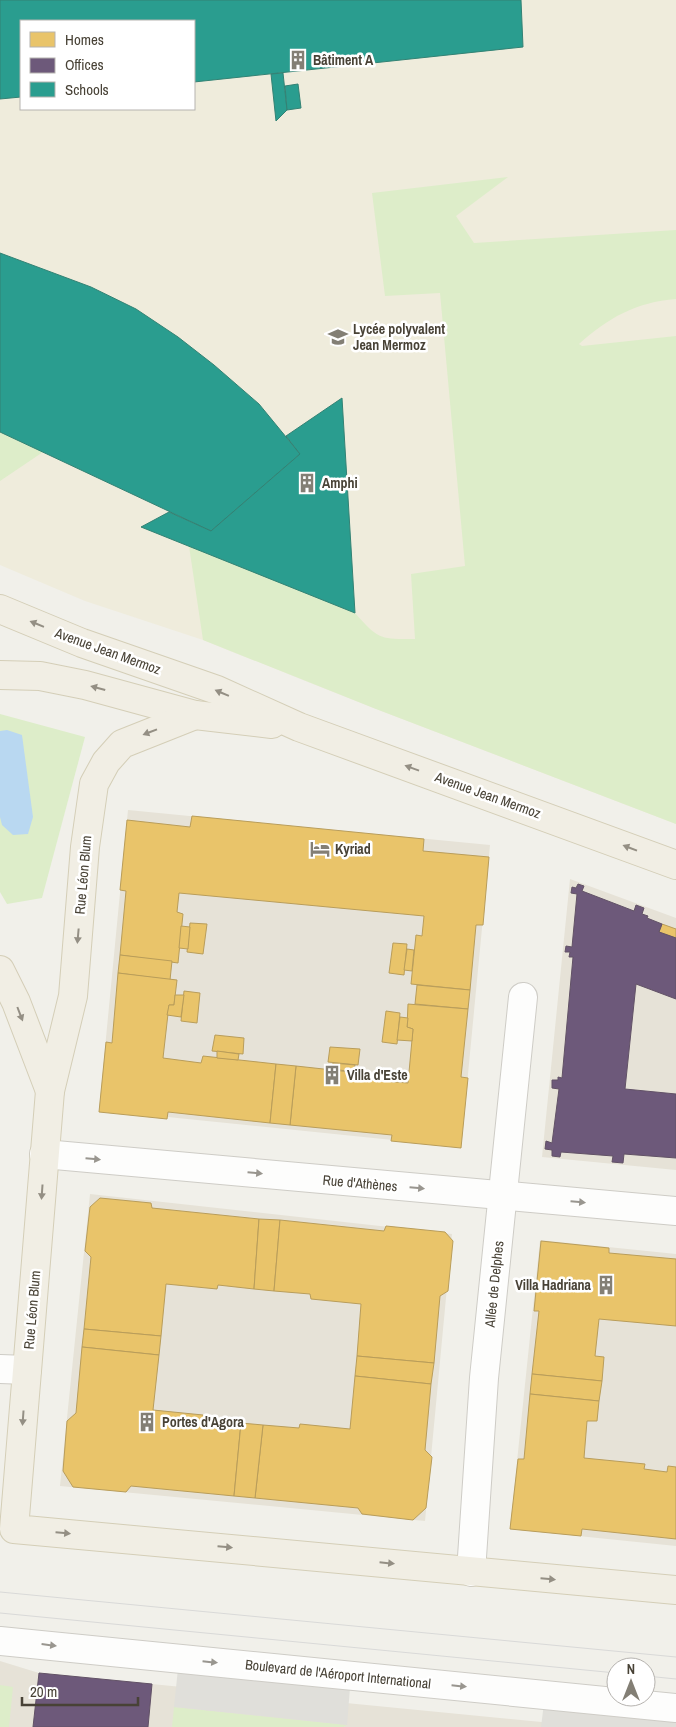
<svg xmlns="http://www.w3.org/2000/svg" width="676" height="1727" font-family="'Archivo Narrow',sans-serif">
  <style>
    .residential { fill: #e6e2d7 }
    .education { fill: #efecdc; fill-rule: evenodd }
    .green { fill: #ddedc9 }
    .parking { fill: #e0dfda }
    .water { fill: #b9d8f1 }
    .homes { fill: #e9c46a; stroke: #b99d5a }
    .offices { fill: #6d597a; stroke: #625266 }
    .schools { fill: #2a9d8f; stroke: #338274 }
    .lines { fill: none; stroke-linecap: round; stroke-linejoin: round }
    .minor-casing { stroke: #ceccc6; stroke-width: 30 }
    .major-casing { stroke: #d4ceb7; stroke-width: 30 }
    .minor { stroke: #fdfdfc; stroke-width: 28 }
    .major { stroke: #f1eee4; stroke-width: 28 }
    .tram { stroke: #d9d9d8; stroke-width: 1 }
    .oneway { fill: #948f84 }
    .oneway2 { fill: #99968f }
    .labels { text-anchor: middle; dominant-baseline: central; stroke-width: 5; stroke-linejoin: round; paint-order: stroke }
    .poi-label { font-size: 14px; font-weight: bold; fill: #484236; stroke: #fff; text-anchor: start }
    .street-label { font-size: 14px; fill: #484236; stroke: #fff }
  </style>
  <rect width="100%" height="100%" fill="#f1f0ea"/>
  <g class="residential">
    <path d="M128,810L490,845L461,1147L99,1110Z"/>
    <path d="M570,879L676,918V1170L542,1157Z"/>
    <path d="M90,1194L452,1234L425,1521L60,1486Z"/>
    <path d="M540,1240L676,1254V1546L510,1529Z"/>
    <path d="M0,1661L39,1673L593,1727H0Z"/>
  </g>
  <path class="education" d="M0,0H676V824L376,709L203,640L85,601L0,565ZM21,21H194V109H21Z"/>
  <g class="green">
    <path d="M508,177L456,216L474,243L676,230V299C636,302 608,318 579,344L582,346L676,336V824L376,709L203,640L189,546L355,613C379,640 380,639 415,639L411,574L465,566L440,293L385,296L372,193Z"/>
    <path d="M0,432L43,452L0,481Z"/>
    <path d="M0,714L85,737L42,898L7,904L0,892Z"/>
    <path d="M0,1685L13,1687L9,1727H0Z"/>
    <path d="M174,1707L347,1725L343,1727H172Z"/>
  </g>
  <g class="parking">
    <path d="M179,1659L351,1675L347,1725L174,1707Z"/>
    <path d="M545,1695L676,1708V1727H541Z"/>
  </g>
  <path class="water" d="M7,730L22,735L33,817L28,834L13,835L2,825L0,817V731Z"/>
  <g class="homes">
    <path d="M192,816L424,839L423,851L489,857L483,925H476L470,990L411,984L416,935L422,936L424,916L179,893L177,912L183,914L178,963L120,955L126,891L120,890L127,820L190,827Z"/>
    <path d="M190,923L207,924L203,954L187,952Z"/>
    <path d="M662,924L676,929V938L659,932Z"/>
    <path d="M181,926L190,927L188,949L179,948Z"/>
    <path d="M393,943L407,944L404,975L389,973Z"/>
    <path d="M407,949L414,950L412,971L404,970Z"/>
    <path d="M120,955L172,961L170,980L118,973Z"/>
    <path d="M118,973L177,980L174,1005H169L163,1058L201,1063L203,1056L276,1064L270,1123L168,1112L167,1119L99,1112L106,1042L112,1043Z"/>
    <path d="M417,985L470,990L468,1009L415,1004Z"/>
    <path d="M184,991L200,993L197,1023L181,1021Z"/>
    <path d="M175,995H184L181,1017L167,1015L169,1005H174Z"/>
    <path d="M408,1004L468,1009L461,1077L468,1078L461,1148L391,1141L392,1135L290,1125L296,1066L369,1074V1080L408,1083L413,1029L407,1027Z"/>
    <path d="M386,1011L400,1013L397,1044L382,1042Z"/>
    <path d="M400,1017L408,1018L407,1027L413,1029L412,1041L397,1040Z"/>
    <path d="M215,1035L244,1038L243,1054L212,1051Z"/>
    <path d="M330,1047L360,1049L358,1065L328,1062Z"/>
    <path d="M217,1051L239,1054L238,1060L217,1058Z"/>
    <path d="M333,1063L355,1065L354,1072L332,1069Z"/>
    <path d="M276,1064L296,1066L290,1125L270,1123Z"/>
    <path d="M100,1198L151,1203L152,1208L259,1219L254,1289L218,1285L217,1289L166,1284L161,1336L84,1329L91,1257L85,1251L90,1207Z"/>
    <path d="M259,1219L280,1220L274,1291L254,1289Z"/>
    <path d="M280,1220L384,1231L386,1226L445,1232L453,1241L448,1291L440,1296L434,1363L357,1356L361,1304L311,1299L310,1294L274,1291Z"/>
    <path d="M541,1241L609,1248V1253L676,1259V1326L599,1319L595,1356L604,1357L602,1381L532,1374L539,1311H534Z"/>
    <path d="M84,1329L161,1336L159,1355L82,1347Z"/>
    <path d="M82,1347L159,1355L153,1410L203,1415L205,1420L241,1423L234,1496L131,1486L126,1492L73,1487L63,1471L67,1421L76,1413Z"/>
    <path d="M357,1356L434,1363L431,1384L355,1376Z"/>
    <path d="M532,1374L602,1381L599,1401L530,1394Z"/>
    <path d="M355,1376L431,1384L425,1450L432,1457L426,1508L413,1520L362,1514L358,1508L255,1498L263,1425L299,1428L300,1424L350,1429Z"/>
    <path d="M530,1394L599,1401L597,1421H587L584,1458L645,1464L644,1469L667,1472L668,1466L676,1467V1539L582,1529L581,1536L510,1529L518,1459H524Z"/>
    <path d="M241,1423L263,1425L255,1498L234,1496Z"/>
  </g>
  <g class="offices">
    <path d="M578,884L584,886L582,891L634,911L636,905L644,908L642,914L648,916L647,918L662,924L659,932L676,938V999L636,984L625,1089L676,1094V1158L624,1154L623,1163L612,1162L613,1156L561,1152L560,1157L552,1156V1150L545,1149L546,1141L552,1143L559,1089L552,1088V1080H558V1077L562,1078L573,957H569L570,952H565L566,946L572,947L577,894L571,893L572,887L576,888Z"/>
    <path d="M39,1673L152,1684L148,1727H33Z"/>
  </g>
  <g class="schools">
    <path d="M0,0H521L523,47L194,82V21H21V97L0,99Z"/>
    <path d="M283,73L287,110L276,121L271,74Z"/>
    <path d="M298,84L301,108L287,110L285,86Z"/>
    <path d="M0,253L91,287L136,309L178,337L214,365L259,404L300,454L211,531L0,432Z"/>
    <path d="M342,398L355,613L141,527L169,512L211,531L300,454L286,436Z"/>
  </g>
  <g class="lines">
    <defs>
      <g id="minor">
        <path d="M44,1154L676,1211"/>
        <path d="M0,1369L27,1370"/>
        <path d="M471,1572L484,1378L523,997"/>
        <path d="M0,1641L676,1708"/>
      </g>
      <g id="major">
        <path d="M0,609L82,643L217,690L299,727L676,865"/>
        <path d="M0,675L40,676L85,685L195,715L272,724"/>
        <path d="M195,715L122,744L106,762L94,784L85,847L73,996L50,1091L14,1529L676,1590"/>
        <path d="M0,970L16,1002L50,1091"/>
      </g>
    </defs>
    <use href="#minor" class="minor-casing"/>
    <use href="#major" class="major-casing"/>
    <use href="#minor" class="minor"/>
    <use href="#major" class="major"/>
    <g class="tram">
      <path d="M0,1592L676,1657"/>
      <path d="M0,1613L616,1673"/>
      <path d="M646,1676L676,1679"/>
    </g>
  </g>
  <defs><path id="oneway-solid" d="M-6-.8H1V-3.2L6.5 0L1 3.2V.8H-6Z" transform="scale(1.25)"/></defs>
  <g class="oneway">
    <use href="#oneway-solid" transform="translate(37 624) rotate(-158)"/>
    <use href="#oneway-solid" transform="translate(98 688) rotate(-165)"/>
    <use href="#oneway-solid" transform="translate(222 693) rotate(-157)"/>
    <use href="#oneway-solid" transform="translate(150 732) rotate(159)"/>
    <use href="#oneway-solid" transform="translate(412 768) rotate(-160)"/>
    <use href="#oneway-solid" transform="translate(630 848) rotate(-159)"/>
    <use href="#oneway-solid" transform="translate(78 936) rotate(95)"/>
    <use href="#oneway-solid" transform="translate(20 1014) rotate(69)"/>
    <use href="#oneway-solid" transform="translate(42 1192) rotate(94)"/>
    <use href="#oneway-solid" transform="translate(23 1418) rotate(94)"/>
    <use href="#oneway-solid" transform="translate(63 1533) rotate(5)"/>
    <use href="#oneway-solid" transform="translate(225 1547) rotate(5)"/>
    <use href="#oneway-solid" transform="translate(387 1563) rotate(6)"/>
    <use href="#oneway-solid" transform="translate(548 1579) rotate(5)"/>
  </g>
  <g class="oneway2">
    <use href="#oneway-solid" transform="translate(93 1159) rotate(5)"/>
    <use href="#oneway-solid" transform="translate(255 1173) rotate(5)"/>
    <use href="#oneway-solid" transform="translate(417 1188) rotate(5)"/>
    <use href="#oneway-solid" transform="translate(578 1202) rotate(5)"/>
    <use href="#oneway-solid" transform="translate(49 1645) rotate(7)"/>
    <use href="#oneway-solid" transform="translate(210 1662) rotate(6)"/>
    <use href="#oneway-solid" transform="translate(459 1686) rotate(6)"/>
  </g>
  <defs>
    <symbol id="building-bare" viewBox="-9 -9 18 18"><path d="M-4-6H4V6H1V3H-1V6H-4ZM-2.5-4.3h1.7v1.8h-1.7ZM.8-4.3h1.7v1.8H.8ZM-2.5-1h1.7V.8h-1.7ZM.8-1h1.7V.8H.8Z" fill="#837f75" stroke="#fff" stroke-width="2.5" paint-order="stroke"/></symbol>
    <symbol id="school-bare" viewBox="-9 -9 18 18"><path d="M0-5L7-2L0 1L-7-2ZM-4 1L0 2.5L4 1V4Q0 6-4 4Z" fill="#837f75" stroke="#fff" stroke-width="2.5" paint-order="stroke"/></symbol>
    <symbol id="hotel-bare" viewBox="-9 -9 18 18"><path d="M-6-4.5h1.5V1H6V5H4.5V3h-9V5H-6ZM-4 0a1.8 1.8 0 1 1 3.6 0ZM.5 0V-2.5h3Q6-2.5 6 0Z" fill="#837f75" stroke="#fff" stroke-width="2.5" paint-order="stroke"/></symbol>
  </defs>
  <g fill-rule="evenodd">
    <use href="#building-bare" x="284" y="46" width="28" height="28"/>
    <use href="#school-bare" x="324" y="323" width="28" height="28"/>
    <use href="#building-bare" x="293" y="469" width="28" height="28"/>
    <use href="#hotel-bare" x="306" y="835" width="28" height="28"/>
    <use href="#building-bare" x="318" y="1061" width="28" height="28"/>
    <use href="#building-bare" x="592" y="1271" width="28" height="28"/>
    <use href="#building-bare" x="133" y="1408" width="28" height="28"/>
  </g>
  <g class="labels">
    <g class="poi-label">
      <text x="313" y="60">Bâtiment A</text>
      <text x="353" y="329">Lycée polyvalent<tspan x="353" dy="16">Jean Mermoz</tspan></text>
      <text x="322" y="483">Amphi</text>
      <text x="335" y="849">Kyriad</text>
      <text x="347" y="1075">Villa d'Este</text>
      <text x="591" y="1285" text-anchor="end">Villa Hadriana</text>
      <text x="162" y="1422">Portes d'Agora</text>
    </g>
    <g class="street-label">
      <text transform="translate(108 651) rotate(20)">Avenue Jean Mermoz</text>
      <text transform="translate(488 795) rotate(20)">Avenue Jean Mermoz</text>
      <text transform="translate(83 875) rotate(-85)">Rue Léon Blum</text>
      <text transform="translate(360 1183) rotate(5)">Rue d'Athènes</text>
      <text transform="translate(494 1284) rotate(-84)">Allée de Delphes</text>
      <text transform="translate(32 1310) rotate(-85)">Rue Léon Blum</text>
      <text transform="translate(338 1674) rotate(6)">Boulevard de l'Aéroport International</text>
    </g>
  </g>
  <rect x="20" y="20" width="175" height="90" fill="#ffffff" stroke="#b6b3af"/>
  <rect x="30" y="32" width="25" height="15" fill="#e9c46a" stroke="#b6b3af"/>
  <text x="65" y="45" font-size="15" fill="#484236">Homes</text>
  <rect x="30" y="58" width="25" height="15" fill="#6d597a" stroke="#b6b3af"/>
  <text x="65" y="70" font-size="15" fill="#484236">Offices</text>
  <rect x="30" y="82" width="25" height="15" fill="#2a9d8f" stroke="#b6b3af"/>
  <text x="65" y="95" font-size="15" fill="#484236">Schools</text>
  <g transform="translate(631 1682)"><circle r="24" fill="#ffffff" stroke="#b6b3af"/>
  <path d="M0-4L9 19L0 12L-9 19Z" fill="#837f75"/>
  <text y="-8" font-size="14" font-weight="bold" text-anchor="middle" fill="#484236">N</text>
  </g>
  <path d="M22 1697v8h116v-8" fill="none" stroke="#484236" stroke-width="2.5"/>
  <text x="30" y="1697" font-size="15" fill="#484236" stroke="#ffffff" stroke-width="4" paint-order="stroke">20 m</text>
</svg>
